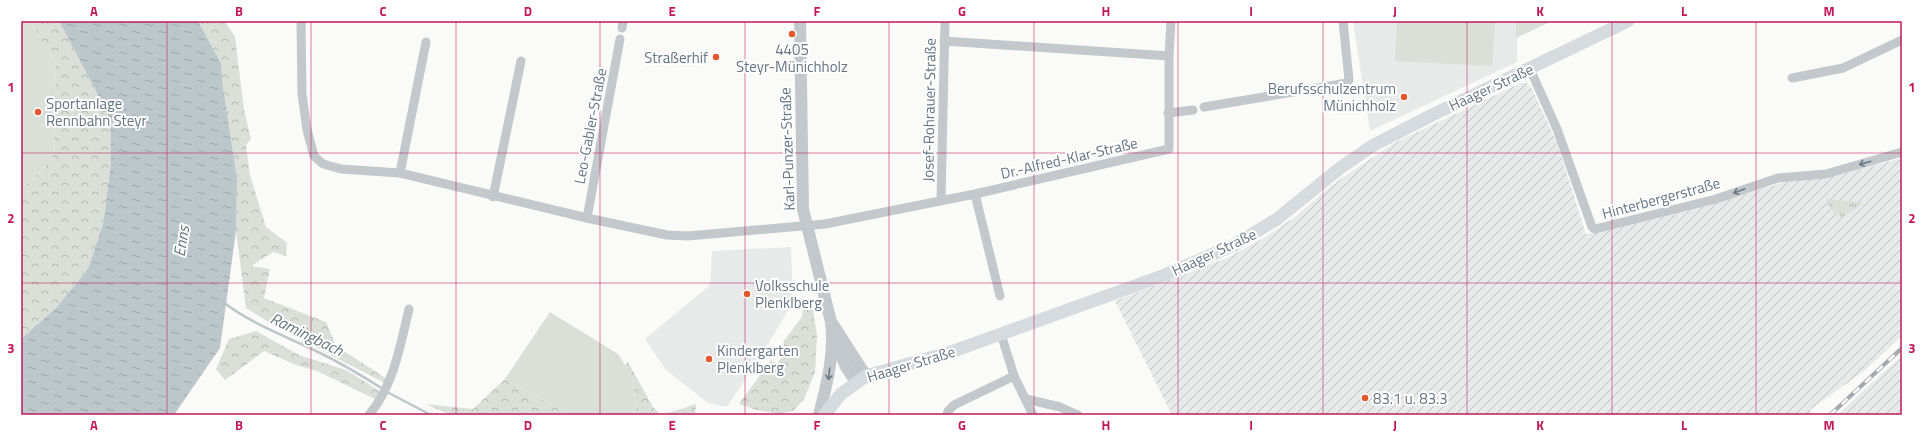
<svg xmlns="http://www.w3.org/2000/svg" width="1923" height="436" font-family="'Titillium Web',sans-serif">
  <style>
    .built { fill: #e8e9e9 }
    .industrial { fill: url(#industrial-furrows) }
    .grass { fill: url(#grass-tufts) }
    .forest { fill: url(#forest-crowns) }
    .garden { fill: #dadfd7 }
    .water { fill: url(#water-ripples) }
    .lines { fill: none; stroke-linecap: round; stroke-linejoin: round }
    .stream { stroke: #bbc7cb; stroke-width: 2.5 }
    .minor { stroke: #c3c8cc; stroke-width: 9 }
    .tertiary { stroke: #c3c8cc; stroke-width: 12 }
    .secondary { stroke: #d6dbdf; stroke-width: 13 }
    .rail-casing { stroke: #a2aab0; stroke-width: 4 }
    .rail { stroke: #fff; stroke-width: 2.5; stroke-dasharray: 8; stroke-linecap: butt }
    .oneway { stroke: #6a7a87 }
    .grid { fill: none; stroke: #c2185b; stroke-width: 1; stroke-opacity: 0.55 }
    .poi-dot { fill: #e4572e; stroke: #fff; stroke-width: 1.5 }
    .labels { text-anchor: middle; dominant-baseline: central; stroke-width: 4; stroke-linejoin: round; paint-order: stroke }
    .poi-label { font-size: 15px; fill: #657683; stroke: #fff; text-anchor: start }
    .street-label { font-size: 15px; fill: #657683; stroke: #fff }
    .water-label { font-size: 16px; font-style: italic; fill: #60757c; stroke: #fff }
    .neatline { fill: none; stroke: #c2185b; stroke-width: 1.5 }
    .grid-label { font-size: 13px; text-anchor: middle; font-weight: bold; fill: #c2185b }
  </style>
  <defs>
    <pattern id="industrial-furrows" width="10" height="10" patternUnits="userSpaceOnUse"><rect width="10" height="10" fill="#e8e9e9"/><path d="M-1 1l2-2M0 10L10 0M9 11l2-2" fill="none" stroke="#c0c1c2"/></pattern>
    <pattern id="grass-tufts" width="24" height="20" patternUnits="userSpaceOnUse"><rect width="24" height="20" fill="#dadfd7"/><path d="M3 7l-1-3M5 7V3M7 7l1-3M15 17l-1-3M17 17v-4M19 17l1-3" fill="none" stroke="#b4b9b4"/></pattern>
    <pattern id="forest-crowns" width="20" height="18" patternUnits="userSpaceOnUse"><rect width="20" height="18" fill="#dadfd7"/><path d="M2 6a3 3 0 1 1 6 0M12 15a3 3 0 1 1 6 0" fill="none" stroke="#b4b9b4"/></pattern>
    <pattern id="water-ripples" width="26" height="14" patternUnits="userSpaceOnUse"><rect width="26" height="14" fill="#bbc7cb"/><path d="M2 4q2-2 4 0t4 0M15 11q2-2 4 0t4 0" fill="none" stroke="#9ca6aa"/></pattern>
  </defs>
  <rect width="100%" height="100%" fill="#fafaf8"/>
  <g class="built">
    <path d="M1353,21H1517V62L1370,131Z"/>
    <path d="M791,247L793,302L767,346L727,407L708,403L666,370L645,339L710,285L712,251Z"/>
  </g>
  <g class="industrial">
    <path d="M1521,83H1527L1531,87L1547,121L1557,143L1586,234L1695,209L1785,182L1833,176L1902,158V336L1864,371L1810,410L1813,415H1172L1115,301L1229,257L1267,236L1296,216L1332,185L1394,143Z"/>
    <path d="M1902,356V415H1837L1875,380Z"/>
  </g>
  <path class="grass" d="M1827,199L1861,202V205L1844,216L1840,217L1838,213L1836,215L1826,201Z"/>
  <g class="forest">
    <path d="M30,21H59L110,118L111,163L103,224L88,269L56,308L21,339V189L53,159L56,64Z"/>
    <path d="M198,21H225L235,37L244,110L251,139L246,145L250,175L266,227L287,243L286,256L273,252L251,266L270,269L264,298L326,322L336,346L387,379L385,383L278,328L246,308L236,231L237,178L223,87L221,63Z"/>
    <path d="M804,303L812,304L817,335L815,372L804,399L793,411L779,414L756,410L739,404L771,360L777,364L786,351L783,342L802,317Z"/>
    <path d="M256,331L299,355L346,370L381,392L377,400L317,371L296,365L264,351L225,380L216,369L229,339Z"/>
    <path d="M628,362L653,407L660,414L675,411L696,404L695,415H637L633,381L625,365Z"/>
    <path d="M505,379L570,415H451L425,404L473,409Z"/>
  </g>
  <g class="garden">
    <path d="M21,21H30L56,64L53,159L21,189Z"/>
    <path d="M1397,21H1495L1492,66L1395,61Z"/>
    <path d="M1516,21H1552L1516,38Z"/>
    <path d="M550,312L618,354L628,370L633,381L637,415H570L505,379Z"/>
  </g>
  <path class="water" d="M59,21H198L221,63L223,87L237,178L236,231L220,348L174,415H21V339L56,308L88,269L103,224L111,163L110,118Z"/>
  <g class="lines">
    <g class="stream">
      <path d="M223,302C250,323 285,336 316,351C339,362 361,375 383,389"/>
      <path d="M387,392L431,415"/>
    </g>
    <g class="minor">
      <path d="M301,21L302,94L307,130L314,156L323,164L341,169L400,173L587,218L667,235L688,236L825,224L975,194L1169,149V56L1171,21"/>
      <path d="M622,28L623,21"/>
      <path d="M944,41L1169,56"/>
      <path d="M1530,69L1557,129L1592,227L1595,229L1716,199L1778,178L1826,174L1902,152"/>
      <path d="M1792,78L1843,68L1902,40"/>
      <path d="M1204,107L1347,83L1349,80L1343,21"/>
      <path d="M1168,113L1193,110"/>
      <path d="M400,173L426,42"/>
      <path d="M975,194L1000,296"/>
      <path d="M493,197L521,61"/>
      <path d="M941,200L945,21"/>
      <path d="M587,218L620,39"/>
      <path d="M1001,334L1014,376L1033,415"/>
      <path d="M1026,399L1060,407L1078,415"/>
      <path d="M369,415C394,385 400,346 409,309"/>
      <path d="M947,415L948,411L954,405L1014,376"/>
    </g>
    <g class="tertiary">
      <path d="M800,21L803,209L831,322C835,353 827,384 819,415"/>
      <path d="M832,323L866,376"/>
      <path d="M834,339L846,367L856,382"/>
    </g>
    <path class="secondary" d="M824,415L841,394L866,376L948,353L1001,334L1165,275L1234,245L1277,219L1340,168L1372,146L1432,115L1628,21"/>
    <defs>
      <path id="rail" d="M1830,415L1902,348"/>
    </defs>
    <use href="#rail" class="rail-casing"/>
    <use href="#rail" class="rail"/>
  </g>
  <defs><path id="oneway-shaft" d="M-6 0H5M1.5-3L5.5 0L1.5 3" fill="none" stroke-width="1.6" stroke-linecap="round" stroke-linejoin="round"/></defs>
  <g class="oneway">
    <use href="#oneway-shaft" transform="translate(1865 163) rotate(164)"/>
    <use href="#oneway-shaft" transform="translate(1739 191) rotate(160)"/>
    <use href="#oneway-shaft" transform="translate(829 374) rotate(97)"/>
  </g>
  <path class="grid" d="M167,21V415M311,21V415M456,21V415M600,21V415M745,21V415M889,21V415M1034,21V415M1178,21V415M1323,21V415M1467,21V415M1612,21V415M1756,21V415M21,153H1902M21,283H1902"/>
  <g class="poi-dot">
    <circle cx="792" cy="34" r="4"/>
    <circle cx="716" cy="57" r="4"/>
    <circle cx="1404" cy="97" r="4"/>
    <circle cx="38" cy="112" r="4"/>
    <circle cx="747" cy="294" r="4"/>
    <circle cx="709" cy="359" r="4"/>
    <circle cx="1365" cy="398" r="4"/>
  </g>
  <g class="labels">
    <g class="poi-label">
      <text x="792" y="49" text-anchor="middle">4405<tspan x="792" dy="17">Steyr-Münichholz</tspan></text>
      <text x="708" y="57" text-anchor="end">Straßerhif</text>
      <text x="1396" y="88" text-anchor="end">Berufsschulzentrum<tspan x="1396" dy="17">Münichholz</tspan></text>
      <text x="46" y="103">Sportanlage<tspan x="46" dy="17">Rennbahn Steyr</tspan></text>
      <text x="755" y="285">Volksschule<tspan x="755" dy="17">Plenklberg</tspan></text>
      <text x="717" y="350">Kindergarten<tspan x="717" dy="17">Plenklberg</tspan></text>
      <text x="1373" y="398">83.1 u. 83.3</text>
    </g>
    <g class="street-label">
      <text transform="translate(1491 87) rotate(-25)">Haager Straße</text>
      <text transform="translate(929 110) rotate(-89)">Josef-Rohrauer-Straße</text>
      <text transform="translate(590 126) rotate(-79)">Leo-Gabler-Straße</text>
      <text transform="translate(787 149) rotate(-92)">Karl-Punzer-Straße</text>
      <text transform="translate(1069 158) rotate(-13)">Dr.-Alfred-Klar-Straße</text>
      <text transform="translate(1661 198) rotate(-15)">Hinterbergerstraße</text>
      <text transform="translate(1214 252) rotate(-25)">Haager Straße</text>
      <text transform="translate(911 364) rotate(-17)">Haager Straße</text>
    </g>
    <g class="water-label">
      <text transform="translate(181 241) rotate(-81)">Enns</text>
      <text transform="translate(307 334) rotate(26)">Ramingbach</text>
    </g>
  </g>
  <rect width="1923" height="436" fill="none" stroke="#ffffff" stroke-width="44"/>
  <rect x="22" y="22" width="1879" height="392" class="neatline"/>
  <g class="grid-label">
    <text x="94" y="16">A</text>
    <text x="239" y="16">B</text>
    <text x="383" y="16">C</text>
    <text x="528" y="16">D</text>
    <text x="672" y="16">E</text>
    <text x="817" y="16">F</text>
    <text x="962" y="16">G</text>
    <text x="1106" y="16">H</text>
    <text x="1251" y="16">I</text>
    <text x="1395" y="16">J</text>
    <text x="1540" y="16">K</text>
    <text x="1684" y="16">L</text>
    <text x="1829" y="16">M</text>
    <text x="11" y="92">1</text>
    <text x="1912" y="92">1</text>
    <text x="11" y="223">2</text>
    <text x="1912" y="223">2</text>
    <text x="11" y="353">3</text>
    <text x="1912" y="353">3</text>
    <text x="94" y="430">A</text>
    <text x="239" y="430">B</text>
    <text x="383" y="430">C</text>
    <text x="528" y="430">D</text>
    <text x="672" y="430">E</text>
    <text x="817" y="430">F</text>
    <text x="962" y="430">G</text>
    <text x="1106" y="430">H</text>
    <text x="1251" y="430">I</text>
    <text x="1395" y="430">J</text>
    <text x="1540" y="430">K</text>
    <text x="1684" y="430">L</text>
    <text x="1829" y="430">M</text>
  </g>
</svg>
